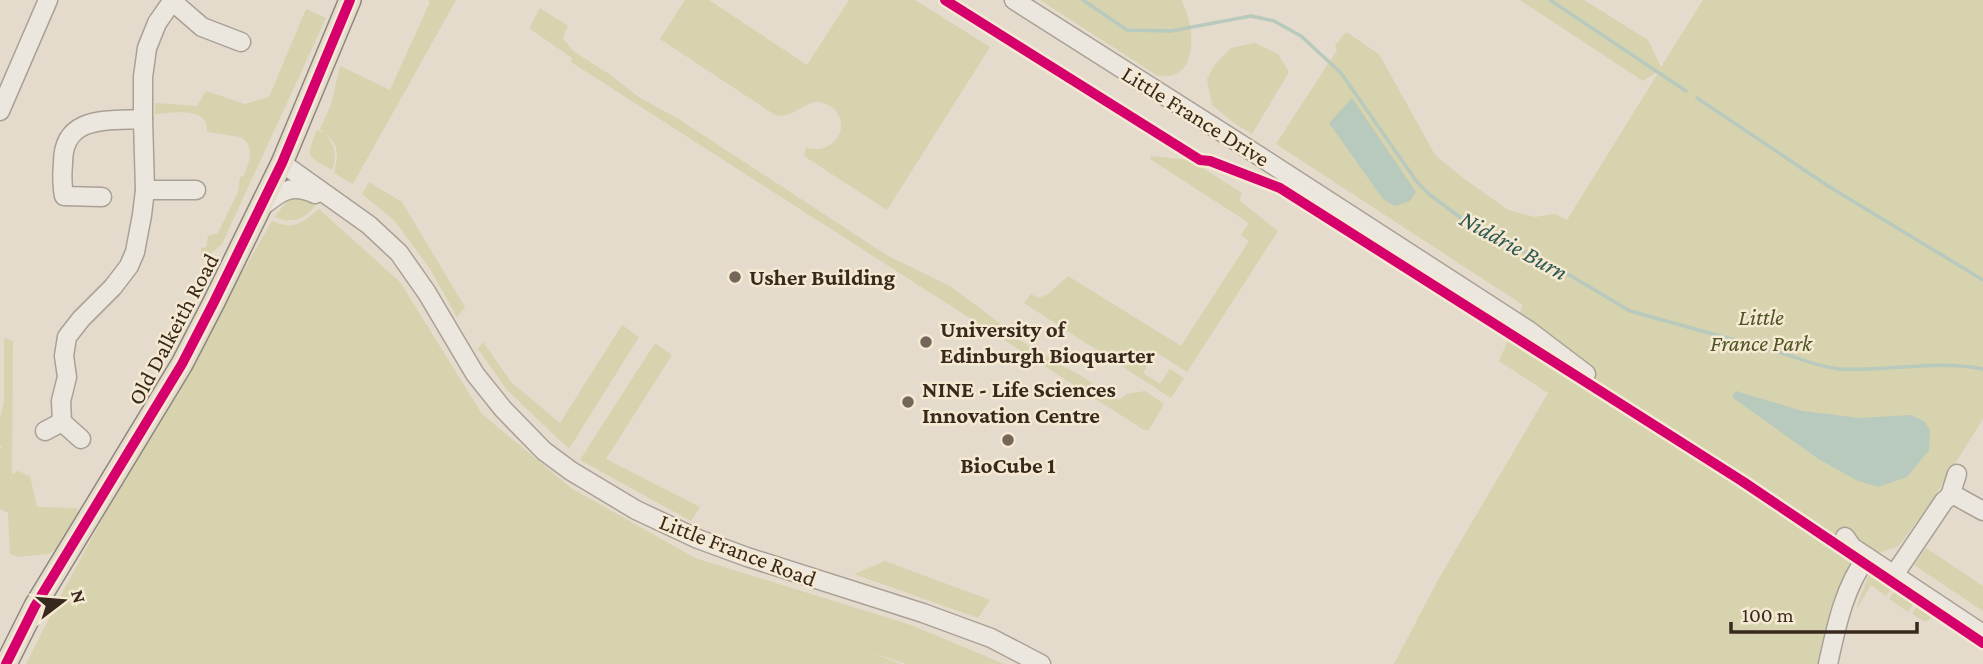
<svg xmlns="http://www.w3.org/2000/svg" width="1983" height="664" font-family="'Crimson Pro',serif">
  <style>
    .green { fill: #d6d3ae }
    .water { fill: #b8c9bd }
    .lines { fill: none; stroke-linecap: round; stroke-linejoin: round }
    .stream { stroke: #b8c9bd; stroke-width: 3.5 }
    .minor-casing { stroke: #a9a096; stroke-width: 21 }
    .major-casing { stroke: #8f867c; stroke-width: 24 }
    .minor { stroke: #ece7de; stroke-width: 18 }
    .major { stroke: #e4dccf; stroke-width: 21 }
    .cycleway-casing { stroke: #f6e9d2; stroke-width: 15 }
    .cycleway { stroke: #d6006c; stroke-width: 10 }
    .poi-dot { fill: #74675a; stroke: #f6e9d2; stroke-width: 2.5 }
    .labels { text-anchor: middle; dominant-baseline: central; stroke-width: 5; stroke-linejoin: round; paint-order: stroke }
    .street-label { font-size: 23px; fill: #38291d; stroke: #f6e9d2 }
    .poi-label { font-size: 23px; font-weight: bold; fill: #38291d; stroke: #f6e9d2; text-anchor: start }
    .park-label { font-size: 23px; font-style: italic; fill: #4c5524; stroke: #f6e9d2 }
    .water-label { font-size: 24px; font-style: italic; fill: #2d5852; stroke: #f6e9d2 }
  </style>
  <rect width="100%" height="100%" fill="#e4dbcc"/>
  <g class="green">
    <path d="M428,0H456L353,184L334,173C338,159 340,145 327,135C334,146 338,155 332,170C307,155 305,160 317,130L324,133L320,129L331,105L340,66L390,90L430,2Z"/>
    <path d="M685,0H709L807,65L849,0H915L990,47L887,210L804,156L806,148C841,156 854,116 826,104C806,95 797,120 775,115L660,39Z"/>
    <path d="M1040,0H1181C1195,25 1201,81 1158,76Z"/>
    <path d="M1520,0H1584L1648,40L1661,67L1703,0H1983V419L1933,499L1899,546L1850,563L1826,638L1820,664H1394L1438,580L1548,393L1499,361L1523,305L1276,144L1337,50L1335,46L1346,32L1379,54L1435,155L1463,178L1508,210L1535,217L1555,214L1567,220L1660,70L1643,81Z"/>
    <path d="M540,8L568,26L563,38L573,51L609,74L640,98L677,118L888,256L950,286L997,321L1018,339L1061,365L1082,376L1109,396L1119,400L1127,394L1145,391L1164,404L1149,430H1144L571,62L572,58L529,28Z"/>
    <path d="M306,9L326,18L222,244L202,261L201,248L206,247L208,236L218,233L238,192L240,177L244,176C249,161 256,148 241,137L207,132C209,105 173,113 155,114V103L197,106L206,91L245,104L269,97Z"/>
    <path d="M1255,43L1278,54L1289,72L1252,134L1234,123L1212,105L1207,79L1215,64L1231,48Z"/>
    <path d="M1151,156L1190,160L1242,193L1239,200L1278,231L1187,372L1156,352L1143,373L1160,384L1170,369L1184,378L1171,398L1024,303L1031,294L1039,298L1048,294L1068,276L1181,346L1249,241L1241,235L1249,223L1150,159Z"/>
    <path d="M369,182L402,202L465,307L457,317L430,269L395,221L362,194Z"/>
    <path d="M298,195L317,203C307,218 292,225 275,217L289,198Z"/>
    <path d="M319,209L400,282L482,414L571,488L695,558L911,625L1004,664H907L870,652L901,664H26L61,595L137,455L272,221C294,230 301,224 319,209Z"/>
    <path d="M622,325L639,337L569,449L507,390L478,349L483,342L512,383L560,423Z"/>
    <path d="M4,338L13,341L12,474L18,471L30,476L37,507L77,508L78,513L57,549L48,554L17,557L10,554L8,513L0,509V450L2,447L0,446V419L4,400Z"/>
    <path d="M655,343L672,355L606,459L700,507L691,521L580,460Z"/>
    <path d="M1926,548L1983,586V611L1914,565Z"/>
    <path d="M885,561L990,600L978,618L854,574Z"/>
    <path d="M1870,571L1893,586L1886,596L1871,585L1858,607L1857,606Z"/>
    <path d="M1897,588L1916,600L1908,612L1889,599Z"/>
    <path d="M1919,603L1934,613L1928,621L1926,620L1925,622L1912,614Z"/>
  </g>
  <g class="water">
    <path d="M1352,98L1416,192L1410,201L1395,206L1383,199L1329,123Z"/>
    <path d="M1736,391L1802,411L1861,418L1910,415L1924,421L1930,430L1929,450L1907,477L1878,487L1856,480L1817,458L1732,397Z"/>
  </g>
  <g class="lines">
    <g class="stream">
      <path d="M1083,0L1127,30L1171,31L1251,16L1274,21L1301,36L1341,73L1417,182L1430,195L1484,235L1544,260L1630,311L1792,356C1807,362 1823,367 1839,369C1887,372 1936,359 1983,369"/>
      <path d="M1550,0L1686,91"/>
      <path d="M1697,98L1828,186L1983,280"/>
    </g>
    <defs>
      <g id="minor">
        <path d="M1014,0L1236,141L1528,330L1586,374"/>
        <path d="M172,1L202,27L241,42"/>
        <path d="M0,111L48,0"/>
        <path d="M282,163L369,225L399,253L427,293L475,374L503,409L544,451L571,471L636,510L698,539L747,557L923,613L991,638L1041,664"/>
        <path d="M145,190H196"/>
        <path d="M102,197L64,196C62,185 62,174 63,163C63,115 107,121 143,119"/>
        <path d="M260,208C279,193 290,182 315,194"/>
        <path d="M62,422L61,401L67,377L64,356L67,337L81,319L113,287L129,266L135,252L142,215L145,190L143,119V77L147,48L157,23L173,0"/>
        <path d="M45,431L62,422L81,439"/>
        <path d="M1950,496L1957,474"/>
        <path d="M1845,537L1852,547L1983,634"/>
        <path d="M1894,575L1944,501L1950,496H1956L1983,511"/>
        <path d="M1828,664C1836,628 1844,587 1867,557"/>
      </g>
      <path id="major" d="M6,664L35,606L182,364L214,302L282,163L350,0"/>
    </defs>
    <use href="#minor" class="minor-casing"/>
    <use href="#major" class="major-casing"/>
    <use href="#minor" class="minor"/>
    <use href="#major" class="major"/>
    <defs>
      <g id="cycleway">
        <path d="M945,0L1200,160L1210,161L1280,188L1742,481L1983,643"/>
        <path d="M6,664L35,606L182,364L214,302L282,163L350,0"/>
      </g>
    </defs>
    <use href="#cycleway" class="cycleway-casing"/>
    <use href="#cycleway" class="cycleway"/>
  </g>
  <g class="poi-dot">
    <circle cx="735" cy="277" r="7"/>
    <circle cx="926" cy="342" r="7"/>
    <circle cx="908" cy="402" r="7"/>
    <circle cx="1008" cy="440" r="7"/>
  </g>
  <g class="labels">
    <g class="street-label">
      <text transform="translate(1196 116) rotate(32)">Little France Drive</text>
      <text transform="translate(173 329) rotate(-62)">Old Dalkeith Road</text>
      <text transform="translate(738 550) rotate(21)">Little France Road</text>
    </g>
    <g class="poi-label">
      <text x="749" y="277">Usher Building</text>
      <text x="940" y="329">University of<tspan x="940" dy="26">Edinburgh Bioquarter</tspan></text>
      <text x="922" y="389">NINE - Life Sciences<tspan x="922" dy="26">Innovation Centre</tspan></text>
      <text x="1008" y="465" text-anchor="middle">BioCube 1</text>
    </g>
    <g class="park-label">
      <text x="1761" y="317">Little<tspan x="1761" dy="26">France Park</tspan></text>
    </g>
    <g class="water-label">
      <text transform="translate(1514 245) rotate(29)">Niddrie Burn</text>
    </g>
  </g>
  <g transform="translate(63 601) rotate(74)" stroke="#f6e9d2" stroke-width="5" paint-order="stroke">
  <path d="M0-5L12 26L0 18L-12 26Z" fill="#38291d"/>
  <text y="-10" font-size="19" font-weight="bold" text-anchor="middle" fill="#38291d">N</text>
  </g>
  <path d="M1731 622v10h186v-10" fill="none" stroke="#38291d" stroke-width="3.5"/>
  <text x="1742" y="622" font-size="21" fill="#38291d" stroke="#f6e9d2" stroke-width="5" paint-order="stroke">100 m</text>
</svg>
